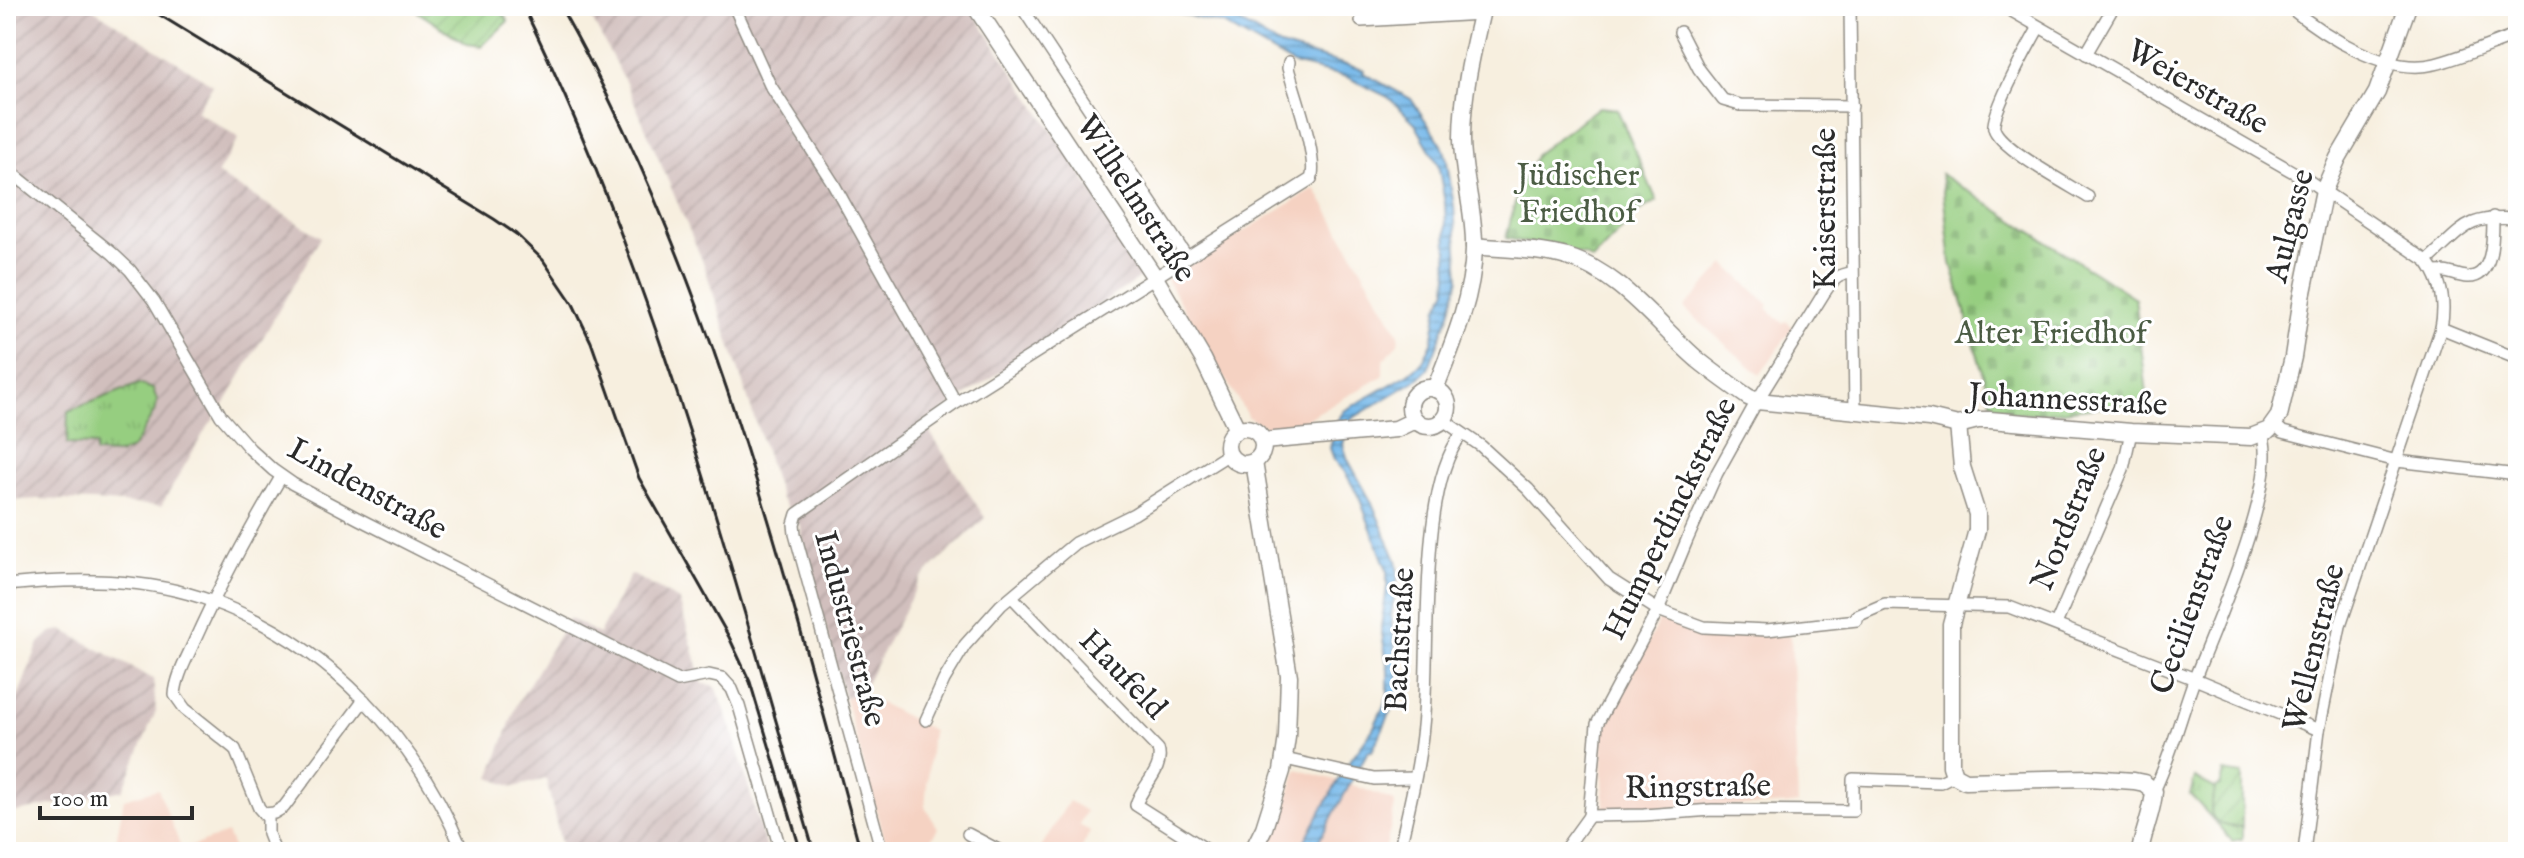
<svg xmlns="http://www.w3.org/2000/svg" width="2524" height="858" font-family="'IM FELL English',serif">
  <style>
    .built { fill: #f5d2c2 }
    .industrial { fill: url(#industrial-furrows) }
    .cemetery { fill: url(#cemetery-stones); stroke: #607c56; stroke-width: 2 }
    .park { fill: url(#park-tufts); stroke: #607c56; stroke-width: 2 }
    .garden { fill: url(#garden-furrows); stroke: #607c56; stroke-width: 2 }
    .water { fill: url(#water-rules); stroke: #50728a; stroke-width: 2 }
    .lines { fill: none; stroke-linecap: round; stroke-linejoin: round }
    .street-casing { stroke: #918d85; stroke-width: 14 }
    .secondary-casing { stroke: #918d85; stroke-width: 19 }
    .street { stroke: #fff; stroke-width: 11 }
    .secondary { stroke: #fff; stroke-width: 16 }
    .rail { stroke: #2b2b2b; stroke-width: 3 }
    .labels { text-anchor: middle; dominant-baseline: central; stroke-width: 6; stroke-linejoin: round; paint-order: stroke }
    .street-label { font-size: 32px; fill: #2b2b2b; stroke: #fff }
    .park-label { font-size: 32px; fill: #4b5c44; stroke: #fff }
  </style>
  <defs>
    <pattern id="industrial-furrows" width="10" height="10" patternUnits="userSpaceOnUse" patternTransform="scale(2)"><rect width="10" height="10" fill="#d1bfbd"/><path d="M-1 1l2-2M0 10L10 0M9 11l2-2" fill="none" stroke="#b4a4a3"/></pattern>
    <pattern id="cemetery-stones" width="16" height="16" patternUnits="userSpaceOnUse" patternTransform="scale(2)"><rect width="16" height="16" fill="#96ce80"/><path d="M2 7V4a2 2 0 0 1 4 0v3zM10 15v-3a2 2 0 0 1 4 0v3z" fill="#81b16f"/></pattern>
    <pattern id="park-tufts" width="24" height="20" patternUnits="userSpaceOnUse" patternTransform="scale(2)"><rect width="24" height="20" fill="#96ce80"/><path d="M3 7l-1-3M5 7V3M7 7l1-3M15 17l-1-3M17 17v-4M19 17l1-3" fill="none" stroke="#81b16f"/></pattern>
    <pattern id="garden-furrows" width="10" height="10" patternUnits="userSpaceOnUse" patternTransform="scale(2)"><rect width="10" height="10" fill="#96ce80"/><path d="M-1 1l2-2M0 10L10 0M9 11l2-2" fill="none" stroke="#81b16f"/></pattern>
    <pattern id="water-rules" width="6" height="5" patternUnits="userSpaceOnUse" patternTransform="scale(2)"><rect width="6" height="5" fill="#74b8ea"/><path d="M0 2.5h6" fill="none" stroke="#5f96be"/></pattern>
  </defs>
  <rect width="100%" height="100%" fill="#fff"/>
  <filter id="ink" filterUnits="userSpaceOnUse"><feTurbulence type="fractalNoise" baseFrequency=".0125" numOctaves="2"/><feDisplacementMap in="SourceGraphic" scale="16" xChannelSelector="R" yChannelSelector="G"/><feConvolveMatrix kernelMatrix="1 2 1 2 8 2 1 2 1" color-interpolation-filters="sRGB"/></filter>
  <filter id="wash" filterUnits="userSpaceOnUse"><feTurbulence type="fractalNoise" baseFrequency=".006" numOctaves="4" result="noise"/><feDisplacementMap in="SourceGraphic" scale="32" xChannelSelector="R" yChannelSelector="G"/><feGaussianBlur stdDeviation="1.8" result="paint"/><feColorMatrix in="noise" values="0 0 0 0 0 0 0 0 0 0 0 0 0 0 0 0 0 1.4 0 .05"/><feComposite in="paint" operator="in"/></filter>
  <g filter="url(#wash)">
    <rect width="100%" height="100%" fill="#f7efdf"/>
    <g class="built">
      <path d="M1315,188L1399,334L1398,343L1383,361V376L1292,427L1272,430L1248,417L1166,279Z"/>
      <path d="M1725,264L1769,305L1767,308L1783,323L1786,321L1793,327L1760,375L1684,308Z"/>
      <path d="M1660,619L1703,634L1791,636L1798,804L1604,811L1602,729Z"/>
      <path d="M861,693L932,730L925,807L938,828L923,852H888L845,698Z"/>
      <path d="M1297,769L1356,786L1394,801L1395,805L1385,852H1263L1281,818Z"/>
      <path d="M158,789L182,850L227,833L235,852H114L124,799Z"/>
      <path d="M1069,801L1086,811L1079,825L1090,831L1080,852H1038Z"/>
    </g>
    <g class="industrial">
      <path d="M6,6H88L213,85L196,111L239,138L217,174L321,237L225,403L203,434L161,506L93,501L37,499L6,501Z"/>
      <path d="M585,6H969L1147,273L924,423L985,518L921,578L861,693L845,698L801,536V527L781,499L703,262L627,85Z"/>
      <path d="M631,574L679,600L703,684L712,685L717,689L731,726L767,852H563L546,779L514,787L490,778L517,704L569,618L599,634Z"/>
      <path d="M63,630L153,679L156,711L123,790L7,814L6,727L39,643L51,632Z"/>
    </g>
    <g class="cemetery">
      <path d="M1599,107L1617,109L1657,201L1629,216L1628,223L1592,260L1586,256L1506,238L1521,179H1525L1536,154Z"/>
      <path d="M1941,174L2135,298L2148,401L2036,414L1994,412L1951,263Z"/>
    </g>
    <g class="park">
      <path d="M139,384L153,389L157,400L156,409L132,449L118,454L95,453L96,445L67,444L68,411Z"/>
      <path d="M2195,778L2215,788V796L2211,806L2231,827L2242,826V839L2232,841L2190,794Z"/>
    </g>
    <g class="garden">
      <path d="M420,6H499L508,21L482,46L467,44L418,12Z"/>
      <path d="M2224,772L2242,775V826C2230,828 2210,825 2211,808C2211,801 2215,796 2215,788L2220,786Z"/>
    </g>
    <path class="water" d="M1147,6H1196L1206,8L1229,16L1280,46L1364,70L1363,73L1411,99L1442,145L1446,156L1454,206L1459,278L1450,313L1428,369L1418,379L1348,421L1343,445L1348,460L1372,503L1396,560L1398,575L1391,616L1399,680L1397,699L1372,751H1368L1313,852H1302L1305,840L1347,765L1373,729L1388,697V670L1381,627L1387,587V570L1359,497L1345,472L1334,459L1330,448L1337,422L1344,411L1409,374L1422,363L1432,343L1438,307L1447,289L1448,274L1445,203L1438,164L1414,122L1388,97L1347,77L1293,64L1223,24Z"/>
  </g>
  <g filter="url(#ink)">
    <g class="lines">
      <defs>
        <g id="street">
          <path d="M734,6L770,85L833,183L956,403"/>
          <path d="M1021,6L1187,257"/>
          <path d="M1850,6L1855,413"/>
          <path d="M2003,6L2309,181L2427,261C2442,281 2446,303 2441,328L2340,626L2319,730L2304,852"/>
          <path d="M2288,6C2325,36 2386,76 2435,64C2463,57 2491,44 2518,35"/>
          <path d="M1361,21L1481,14"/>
          <path d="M2039,27C2030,43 1991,113 1994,128C1999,148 2069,185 2088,197"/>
          <path d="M1680,32L1699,69L1723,100L1740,105L1852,106"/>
          <path d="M2086,54L2114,6"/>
          <path d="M6,168L112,253L130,270L154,301L221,416L250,449L273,470L293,484L359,519L678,681L709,675L722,678L732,689L739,706L781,852"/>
          <path d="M2427,261C2464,228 2466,215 2518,219"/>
          <path d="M2436,272C2449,270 2455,276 2467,277C2494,279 2493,236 2493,217"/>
          <path d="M2441,328L2518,359"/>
          <path d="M1443,420L1481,446L1528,489L1609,579L1658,610L1704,627L1767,630L1857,620"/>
          <path d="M2274,424L2283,432L2397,461L2518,475"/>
          <path d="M6,585C73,578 147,577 211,601C328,643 417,739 463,852"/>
          <path d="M1012,597L1158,749C1165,770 1141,786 1136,805L1210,852"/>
          <path d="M1857,616L1885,604L2009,607L2195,679L2319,730"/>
          <path d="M2056,624L2123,469L2131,432"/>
          <path d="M926,720L944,680L965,645L1001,605L1075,543L1134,514L1229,454"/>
          <path d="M1285,759L1374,779L1414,778"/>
          <path d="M2154,791C2172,754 2181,714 2196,675C2215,626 2280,481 2262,434"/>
          <path d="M264,814L274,813L284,807L364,700"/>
          <path d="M1589,816L1597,724L1658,610L1687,540L1717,473L1757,401L1824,293C1832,281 1837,274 1852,273"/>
          <path d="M1589,816L1644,815L1712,810L1853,811V779L1940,782L1954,775"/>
          <path d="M968,834L1002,852"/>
          <path d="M275,852L268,834V818L259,808L235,749L185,709L175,695C176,677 187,658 194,642C220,584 249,531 281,477"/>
          <path d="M882,852L795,534L794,524L797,514L956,403L1311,179C1319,159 1294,91 1288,68L1289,62"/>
          <path d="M1399,852C1408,811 1419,769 1423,726C1431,653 1417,489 1462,434"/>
          <path d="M1563,852L1589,816"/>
        </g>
        <g id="secondary">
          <path d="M975,6L1154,276L1203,359L1237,429"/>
          <path d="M1474,246C1505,249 1537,249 1567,257C1621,273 1657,325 1698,360C1714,373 1731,385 1748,397L1757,401L1929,418L1958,425L1978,420H1990L2131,432L2251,437L2269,430L2279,416L2293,357L2302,297L2324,190L2338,158L2377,92L2408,6"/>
          <circle cx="1429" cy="407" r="19"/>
          <path d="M1435,389C1453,344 1473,296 1474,248C1475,211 1462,175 1462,138C1462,94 1473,49 1483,6"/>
          <path d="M1958,425L1962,467L1977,514V530L1951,624V766L1954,775L1965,781L2089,778L2134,781L2144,783L2154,791C2153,812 2143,831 2140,852"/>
          <circle cx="1245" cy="446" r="18"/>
          <path d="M1263,441L1396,429L1415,420"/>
          <path d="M1252,852L1264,828L1282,771L1287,737L1289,676L1254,462"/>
        </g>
      </defs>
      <use href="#street" class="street-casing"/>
      <use href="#secondary" class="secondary-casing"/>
      <use href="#street" class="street"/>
      <use href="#secondary" class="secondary"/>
      <g class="rail">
        <path d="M145,6L494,219L516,234L543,260L573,304L591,342L639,478L729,637L750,682L801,852"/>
        <path d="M523,6C655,274 730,566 814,852"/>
        <path d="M560,6C709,269 782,562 861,852"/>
      </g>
    </g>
  </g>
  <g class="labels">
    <g class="street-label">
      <text transform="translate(2197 88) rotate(30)">Weierstraße</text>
      <text transform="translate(1135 199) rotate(57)">Wilhelmstraße</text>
      <text transform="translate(1826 209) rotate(-90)">Kaiserstraße</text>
      <text transform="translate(2291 226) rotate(-76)">Aulgasse</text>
      <text transform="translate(2068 401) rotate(3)">Johannesstraße</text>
      <text transform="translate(367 490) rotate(29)">Lindenstraße</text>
      <text transform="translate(1671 519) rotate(-64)">Humperdinckstraße</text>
      <text transform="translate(2070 519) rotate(-68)">Nordstraße</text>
      <text transform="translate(2193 605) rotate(-70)">Cecilienstraße</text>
      <text transform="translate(849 629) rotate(75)">Industriestraße</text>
      <text transform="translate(1401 640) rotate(-87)">Bachstraße</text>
      <text transform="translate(2315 648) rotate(-76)">Wellenstraße</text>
      <text transform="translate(1122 675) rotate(46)">Haufeld</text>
      <text transform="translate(1698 788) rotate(-1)">Ringstraße</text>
    </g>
    <g class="park-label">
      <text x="1578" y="176">Jüdischer<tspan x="1578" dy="37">Friedhof</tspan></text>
      <text x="2051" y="334">Alter Friedhof</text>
    </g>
  </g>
  <rect width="2524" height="858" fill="none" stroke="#fff" stroke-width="32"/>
  <path d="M40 806v12h152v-12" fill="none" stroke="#2b2b2b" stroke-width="4"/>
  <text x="52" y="806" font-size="24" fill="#2b2b2b" stroke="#ffffff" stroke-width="6" paint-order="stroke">100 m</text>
</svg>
